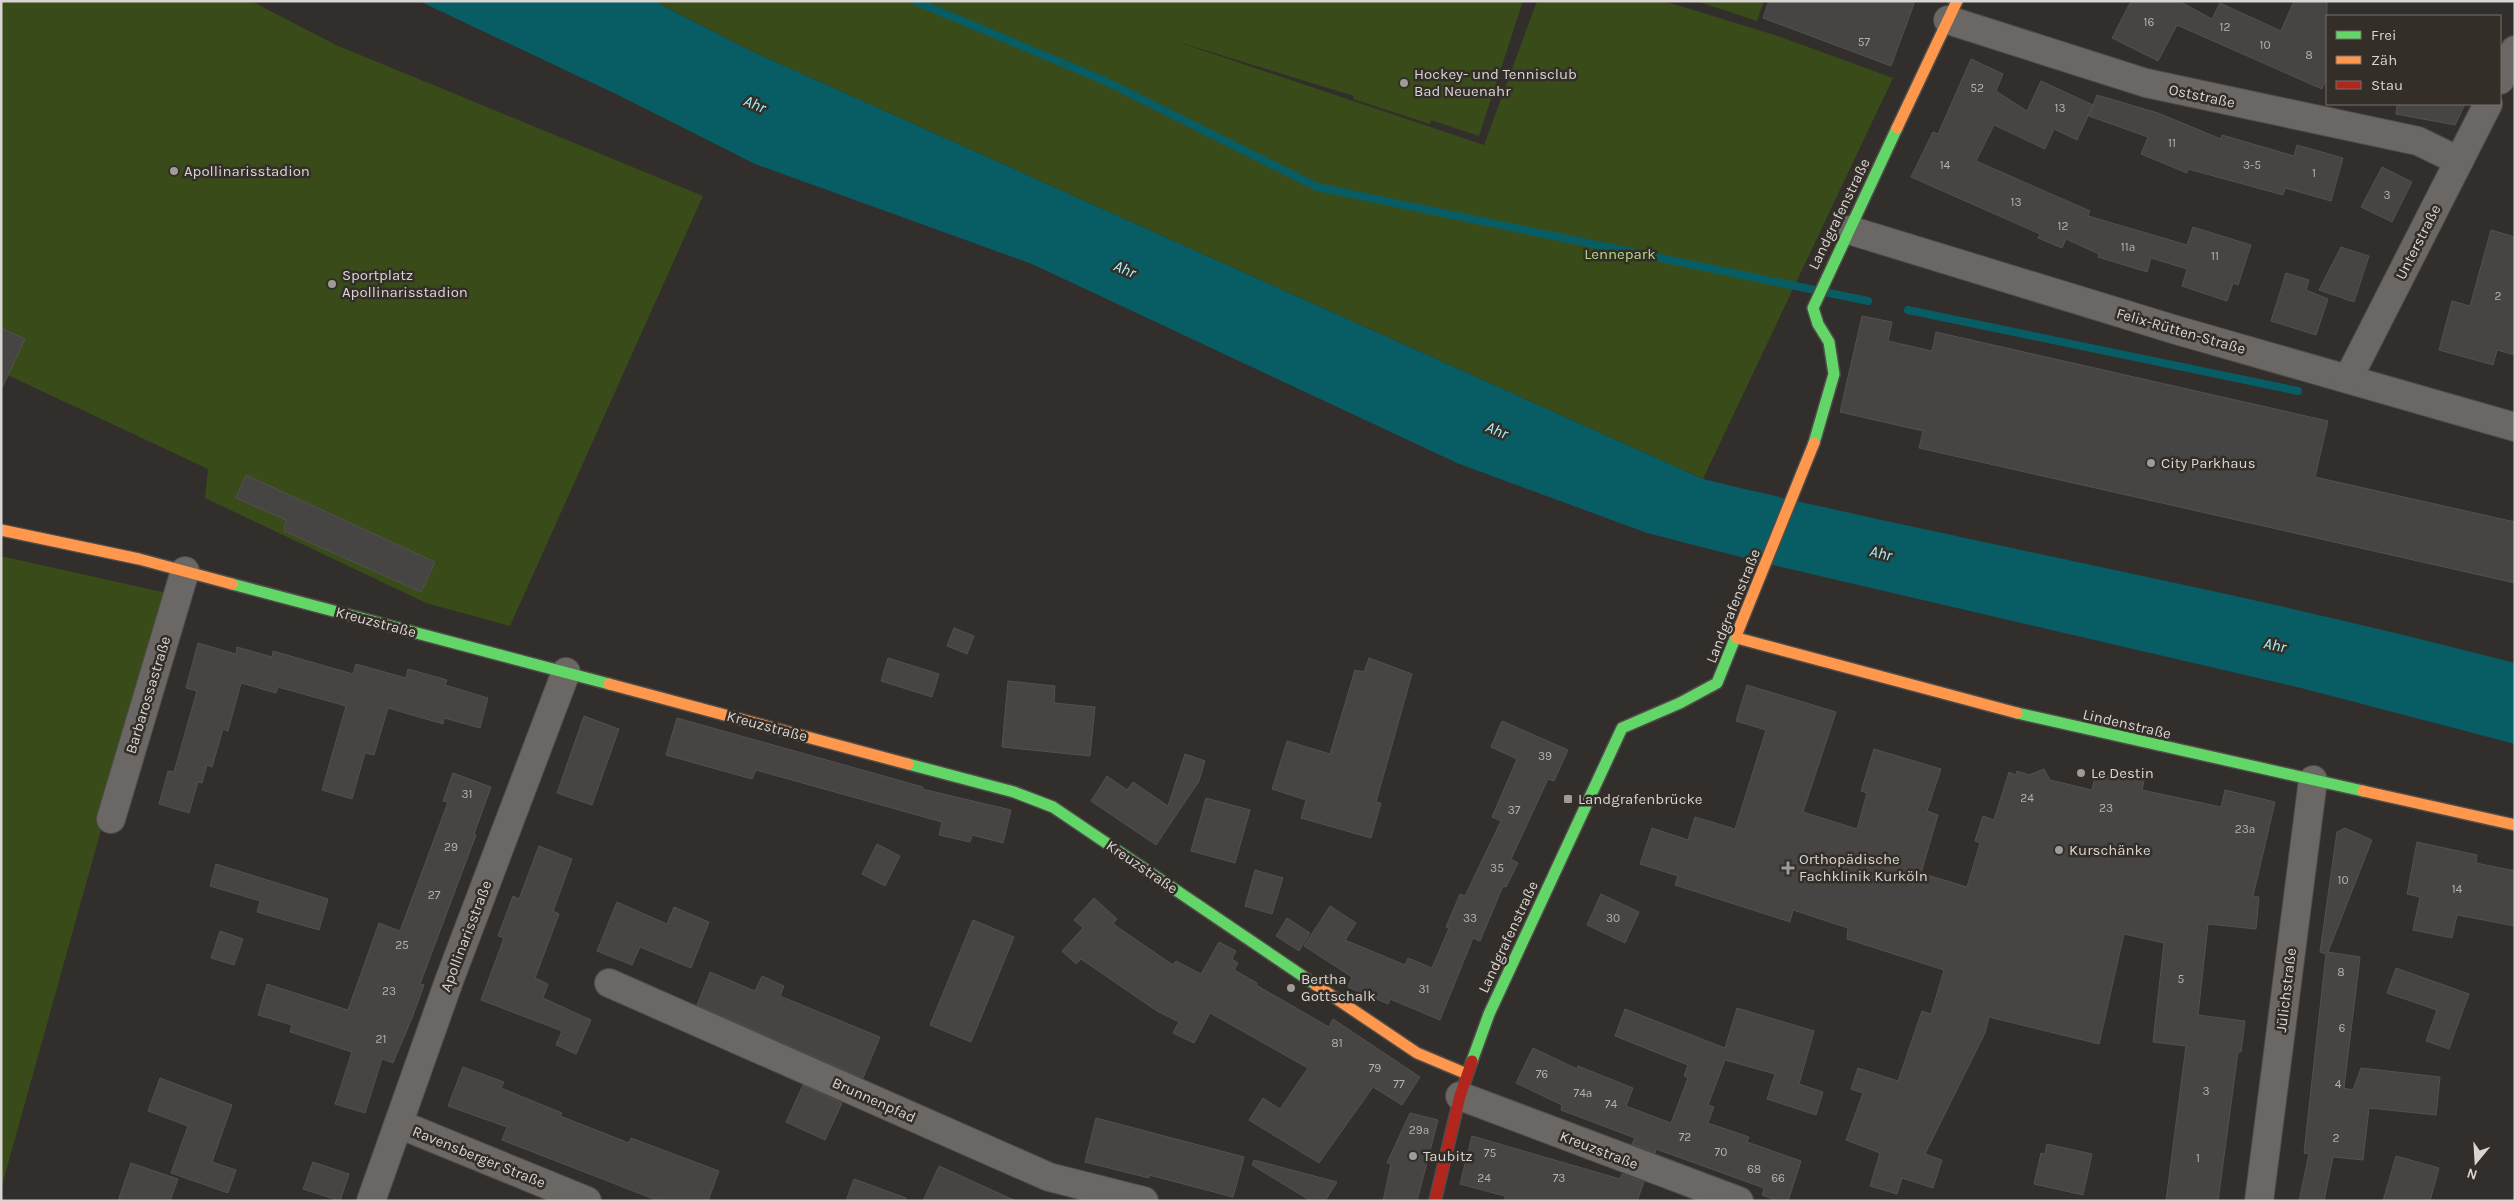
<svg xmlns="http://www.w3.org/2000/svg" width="2516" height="1202" font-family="Karla,sans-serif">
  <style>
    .green { fill: #384b18 }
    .water { fill: #085c63 }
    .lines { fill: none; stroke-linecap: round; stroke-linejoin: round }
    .stream { stroke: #085c63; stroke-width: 8 }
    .building { fill: #474444; stroke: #535150 }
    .street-casing { stroke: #4f4c4a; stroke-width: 30 }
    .fast-casing { stroke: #4f4c4a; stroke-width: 14 }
    .slow-casing { stroke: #4f4c4a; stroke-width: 14 }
    .jam-casing { stroke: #4f4c4a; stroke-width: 14 }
    .street { stroke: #6a6765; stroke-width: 28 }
    .fast { stroke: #63d668; stroke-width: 11 }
    .slow { stroke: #ff974d; stroke-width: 11 }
    .jam { stroke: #b3261e; stroke-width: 11 }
    .poi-dot { fill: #9e9b98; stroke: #342e29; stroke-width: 2 }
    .labels { text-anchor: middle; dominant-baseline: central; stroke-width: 5; stroke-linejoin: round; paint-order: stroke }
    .number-label { font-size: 12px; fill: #b4b1ae }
    .poi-label { font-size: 15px; fill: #d9d5d2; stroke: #342e29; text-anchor: start }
    .street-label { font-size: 15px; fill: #d9d5d2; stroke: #342e29 }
    .park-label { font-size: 15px; fill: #b4db81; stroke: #342e29 }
    .water-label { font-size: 16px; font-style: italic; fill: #a7f2fa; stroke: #342e29 }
  </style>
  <rect width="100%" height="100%" fill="#312e2c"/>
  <g class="green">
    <path d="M1,1H251L336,45L703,196L510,626L426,603L205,498L208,469L1,372Z"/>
    <path d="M654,1H1523L1479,136L1431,120L1430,124L1353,99L1354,96L1175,41L1484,145L1537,1H1664L1778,36L1893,78L1703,479L745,48Z"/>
    <path d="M1696,1H1764L1757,21Z"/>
    <path d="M1,556L167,593L1,1189Z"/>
  </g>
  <path class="water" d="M419,1H654L745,48L1703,479C1973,544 2246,592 2515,663V744L2301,688L1768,564L1647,533L1457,463L1032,264L755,164L620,96Z"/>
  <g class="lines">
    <g class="stream">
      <path d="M915,1L1105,81L1317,187L1868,301"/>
      <path d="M1908,310L2298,391"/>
    </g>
  </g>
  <g class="building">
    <path d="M1769,1H1915L1891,66L1763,18Z"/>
    <path d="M2131,1H2179L2212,19L2220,3L2281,31L2294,1H2327V77L2322,89L2177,25L2158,61L2112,38Z"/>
    <path d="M1971,59L2003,74L1996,91L2027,111L2041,81L2093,105L2077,140L2054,129L2045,149L1994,125L1976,161L2090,211L2088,216L2187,245L2193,227L2251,245L2238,285L2233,283L2227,301L2182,286L2187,269L2151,258L2147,272L2098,257L2099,254L2066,239L2062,248L2038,238L2040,234L1911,177L1933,132L1938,134Z"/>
    <path d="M2097,95L2158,113L2221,139L2222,135L2294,156L2297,145L2343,158L2331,201L2285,188L2283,195L2188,169L2187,173L2141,154L2148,137L2089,116Z"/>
    <path d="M2397,104H2465L2455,125L2396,114Z"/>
    <path d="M2382,167L2412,182L2392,222L2361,207Z"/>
    <path d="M2491,230L2515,237V355L2497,350L2493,365L2439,350L2452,301L2470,306Z"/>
    <path d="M2341,247L2369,256L2354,302L2319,290Z"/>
    <path d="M2286,273L2309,280L2306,290L2328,299L2316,335L2271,321Z"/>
    <path d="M1862,316L1892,322L1888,341L1932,351L1936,332L2328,421L2315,477L2515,522V583L1919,448L1923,431L1840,412Z"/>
    <path d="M1,328L25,339L1,390Z"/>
    <path d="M246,475L435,562L421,592L284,531L286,520L236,498Z"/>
    <path d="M954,628L974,636L967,654L947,646Z"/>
    <path d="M198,643L236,654L237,647L272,657L273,651L353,674L356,664L406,678L408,669L447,680L445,685L488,698L480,728L444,718L443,724L388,708L374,755L365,753L352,799L322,790L346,706L278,687L276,693L241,683L228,731L223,729L212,767L207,765L202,783L198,782L189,813L159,804L168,771L174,772L197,691L186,688Z"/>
    <path d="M888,658L939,674L932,697L881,681Z"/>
    <path d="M1369,658L1412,674L1376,802L1381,803L1371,838L1301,818L1306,800L1272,789L1287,741L1330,754L1355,670L1364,672Z"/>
    <path d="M1008,681L1055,686L1054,703L1095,707L1090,756L1002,747Z"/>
    <path d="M1747,685L1836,712L1803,812L1857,829L1867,793L1861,791L1874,749L1941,769L1927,811L1938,815L1921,873L1967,887L1980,843L1975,841L1983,816L1994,820L2009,772L2016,775L2017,771L2029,775L2044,769L2050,780L2092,790L2096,773L2116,777L2118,769L2145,776L2142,790L2221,807L2225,790L2275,802L2253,896L2259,897L2256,929L2208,924L2198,1015L2245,1021L2241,1052H2238L2218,1201H2166L2186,1046L2153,1042L2164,943L2124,934L2099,1044L1989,1017L1985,1033L1925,1154L1942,1160L1933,1188L1902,1178L1897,1194L1870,1186L1880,1153L1846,1140L1863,1093L1851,1089L1858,1068L1898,1081L1922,1011L1931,1014L1944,970L1847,939L1848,928L1793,910L1790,922L1675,885L1678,876L1640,864L1652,828L1688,840L1695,817L1735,829L1766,730L1736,721Z"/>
    <path d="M584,716L619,729L592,805L557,793Z"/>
    <path d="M677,718L923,787L922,789L1011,810L1003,843L972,835L970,842L939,835L942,822L756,770L752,779L666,755Z"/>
    <path d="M1502,721L1568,750L1554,781L1548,779L1511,859L1518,863L1506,887L1503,886L1480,941L1473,938L1440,1020L1390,999L1388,1004L1348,987L1352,977L1304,946L1330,906L1356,923L1345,940L1405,965L1408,958L1432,968L1449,928L1446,927L1460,894L1465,896L1501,821L1492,817L1517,759L1491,747Z"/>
    <path d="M1185,754L1205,761L1199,781L1156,845L1091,801L1107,776L1127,790L1133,782L1168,806Z"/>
    <path d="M453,773L491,787L474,834L476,835L420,984L424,985L412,1018L393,1063L382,1059L365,1113L335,1104L352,1052L290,1032L292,1025L258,1015L267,984L348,1010L379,923L400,931L448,802L443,801Z"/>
    <path d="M1206,798L1250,810L1235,863L1191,851Z"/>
    <path d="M2345,828L2372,840L2328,952L2360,957L2344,1088L2353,1090L2361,1068L2440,1077L2436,1115L2369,1108L2363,1160L2333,1157L2324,1201H2299L2309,1154L2304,1153L2326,954L2320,952L2337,832Z"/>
    <path d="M2417,842L2477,855L2476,863L2515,871V926L2457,915L2452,938L2413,930L2420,897L2407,894Z"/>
    <path d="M877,844L900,856L885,886L862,874Z"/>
    <path d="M539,846L572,859L553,911L559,914L535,978L548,984L543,998L591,1020L576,1054L556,1045L562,1031L481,1000L504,938L498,936L513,896L519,899Z"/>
    <path d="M216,864L328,899L319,930L257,912L260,901L210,886Z"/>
    <path d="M1255,870L1283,878L1272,914L1245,906Z"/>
    <path d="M1601,894L1639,912L1625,943L1587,925Z"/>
    <path d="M1094,898L1117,919L1113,924L1173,965L1176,961L1201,974L1219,942L1236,951L1232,959L1238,963L1234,970L1257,983L1256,985L1329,1027L1333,1019L1420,1077L1402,1105L1373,1087L1319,1163L1249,1120L1263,1098L1280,1109L1308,1068L1210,1013L1194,1043L1173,1033L1179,1022L1157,1011L1081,959L1076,964L1062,951L1083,928L1074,920Z"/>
    <path d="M617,902L667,924L674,907L709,922L691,968L640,947L632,965L597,951Z"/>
    <path d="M1287,918L1310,933L1299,951L1276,936Z"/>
    <path d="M973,920L1014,937L971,1042L930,1025Z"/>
    <path d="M220,931L243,939L234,965L211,958Z"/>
    <path d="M2396,968L2469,994L2449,1049L2426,1041L2437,1010L2387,993Z"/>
    <path d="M710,972L755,991L762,976L784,986L780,996L880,1037L863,1078L697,1005Z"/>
    <path d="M1737,1008L1814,1031L1799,1084L1823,1092L1816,1115L1767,1099L1775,1074L1725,1060L1708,1105L1714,1107L1708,1123L1749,1137L1747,1142L1801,1161L1788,1201H1778L1762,1195L1764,1188L1656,1149L1655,1153L1632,1144L1635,1138L1561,1110L1562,1105L1516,1083L1533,1048L1577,1069L1578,1066L1633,1088L1626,1106L1671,1123L1688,1078L1684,1076L1688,1065L1615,1036L1625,1009L1725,1048Z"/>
    <path d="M463,1067L504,1082L501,1088L562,1113L560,1116L629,1143L631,1138L719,1171L708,1201H659L502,1140L507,1127L448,1106Z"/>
    <path d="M160,1078L232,1105L212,1162L236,1170L228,1193L171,1173L188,1126L148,1111Z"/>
    <path d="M803,1085L842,1103L825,1140L786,1122Z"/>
    <path d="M1410,1113L1438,1120L1417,1201H1383L1391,1164L1387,1163Z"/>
    <path d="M1096,1118L1244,1157L1233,1197L1149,1175V1178L1085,1162Z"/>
    <path d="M1472,1136L1620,1179L1622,1174L1644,1182L1637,1201H1505V1196L1460,1184Z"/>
    <path d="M2047,1144L2092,1154L2083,1195L2034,1184L2041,1153L2045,1154Z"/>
    <path d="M2396,1156L2439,1168L2430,1201H2383Z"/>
    <path d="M1254,1160L1337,1182L1325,1201H1311L1252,1165Z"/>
    <path d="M313,1162L349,1174L340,1201L303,1189Z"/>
    <path d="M131,1163L178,1179L170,1201H118Z"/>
    <path d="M939,1166L1016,1201H923Z"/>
    <path d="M854,1179L906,1198V1201H846Z"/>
  </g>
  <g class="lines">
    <defs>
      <g id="street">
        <path d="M1948,20L2146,83L2418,141L2459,161"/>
        <path d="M2500,80L2515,50"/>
        <path d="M1849,230L2176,330L2515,427"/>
        <path d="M2348,379L2488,104"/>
        <path d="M111,819L185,571"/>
        <path d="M609,983L1049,1177L1144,1201"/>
        <path d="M1460,1096L1739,1201"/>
        <path d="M399,1124L587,1201"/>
        <path d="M371,1201L449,981L566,672"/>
        <path d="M2259,1201L2313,780"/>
      </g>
      <g id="fast">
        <path d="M1814,443L1834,374L1829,342L1818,324L1813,308L1897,128"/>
        <path d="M232,584L609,684"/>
        <path d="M2017,713L2363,791"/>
        <path d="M908,764L1014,792L1053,807L1316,985"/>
        <path d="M1472,1061L1489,1014L1622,728L1680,703L1717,683L1736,636"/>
      </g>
      <g id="slow">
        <path d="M1897,128L1957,1"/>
        <path d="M1,530L139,559L232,584"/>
        <path d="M1736,636L1814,443"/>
        <path d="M1737,638L2017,713"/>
        <path d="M609,684L908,764"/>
        <path d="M2363,791L2515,825"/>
        <path d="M1316,985L1417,1053L1467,1074"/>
      </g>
      <path id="jam" d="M1435,1201L1460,1096L1472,1061"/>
    </defs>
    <use href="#street" class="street-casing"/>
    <use href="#fast" class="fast-casing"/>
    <use href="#slow" class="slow-casing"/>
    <use href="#jam" class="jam-casing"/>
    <use href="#street" class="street"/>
    <use href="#fast" class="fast"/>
    <use href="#slow" class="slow"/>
    <use href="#jam" class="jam"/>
  </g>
  <g class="poi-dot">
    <circle cx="1404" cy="83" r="5"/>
    <circle cx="174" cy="171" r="5"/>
    <circle cx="332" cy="284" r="5"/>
    <circle cx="2151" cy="463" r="5"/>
    <circle cx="2081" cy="773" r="5"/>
    <rect x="1563" y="794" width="10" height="10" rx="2.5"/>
    <circle cx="2059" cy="850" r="5"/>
    <path d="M1785.5 860.5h5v5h5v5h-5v5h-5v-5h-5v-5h5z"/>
    <circle cx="1291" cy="988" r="5"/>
    <circle cx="1413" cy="1156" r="5"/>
  </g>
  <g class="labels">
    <g class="number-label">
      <text x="2149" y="22">16</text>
      <text x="2225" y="27">12</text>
      <text x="1864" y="42">57</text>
      <text x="2265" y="45">10</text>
      <text x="2309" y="55">8</text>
      <text x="1977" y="88">52</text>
      <text x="2060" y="108">13</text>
      <text x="2172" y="143">11</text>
      <text x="1945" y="165">14</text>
      <text x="2252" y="165">3-5</text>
      <text x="2314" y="173">1</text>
      <text x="2387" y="195">3</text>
      <text x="2016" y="202">13</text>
      <text x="2063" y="226">12</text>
      <text x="2128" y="247">11a</text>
      <text x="2215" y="256">11</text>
      <text x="2498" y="296">2</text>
      <text x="1545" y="756">39</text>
      <text x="467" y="794">31</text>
      <text x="2027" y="798">24</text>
      <text x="2106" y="808">23</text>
      <text x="1514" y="810">37</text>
      <text x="2245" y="829">23a</text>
      <text x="451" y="847">29</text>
      <text x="1497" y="868">35</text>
      <text x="2343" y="880">10</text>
      <text x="2457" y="889">14</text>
      <text x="434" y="895">27</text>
      <text x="1470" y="918">33</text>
      <text x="1613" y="918">30</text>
      <text x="402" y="945">25</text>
      <text x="2341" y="972">8</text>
      <text x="2181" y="979">5</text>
      <text x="1424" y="989">31</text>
      <text x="389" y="991">23</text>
      <text x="2342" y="1028">6</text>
      <text x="381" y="1039">21</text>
      <text x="1337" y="1043">81</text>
      <text x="1375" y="1068">79</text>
      <text x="1542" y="1074">76</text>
      <text x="1399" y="1084">77</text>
      <text x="2338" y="1084">4</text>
      <text x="2206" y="1091">3</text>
      <text x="1583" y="1093">74a</text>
      <text x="1611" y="1104">74</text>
      <text x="1419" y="1130">29a</text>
      <text x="1685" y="1137">72</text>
      <text x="2336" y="1138">2</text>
      <text x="1721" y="1152">70</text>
      <text x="1490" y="1153">75</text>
      <text x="2198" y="1158">1</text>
      <text x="1754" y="1169">68</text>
      <text x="1484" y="1178">24</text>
      <text x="1559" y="1178">73</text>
      <text x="1778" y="1178">66</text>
    </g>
    <g class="poi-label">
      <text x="1414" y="74">Hockey- und Tennisclub<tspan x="1414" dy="17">Bad Neuenahr</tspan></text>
      <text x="184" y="171">Apollinarisstadion</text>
      <text x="342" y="275">Sportplatz<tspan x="342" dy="17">Apollinarisstadion</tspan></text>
      <text x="2161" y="463">City Parkhaus</text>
      <text x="2091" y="773">Le Destin</text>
      <text x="1578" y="799">Landgrafenbrücke</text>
      <text x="2069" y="850">Kurschänke</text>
      <text x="1799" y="859">Orthopädische<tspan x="1799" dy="17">Fachklinik Kurköln</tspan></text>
      <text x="1301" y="979">Bertha<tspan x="1301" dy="17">Gottschalk</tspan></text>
      <text x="1423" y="1156">Taubitz</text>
    </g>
    <g class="street-label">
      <text transform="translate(2202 96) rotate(12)">Oststraße</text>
      <text transform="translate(1839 214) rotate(-64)">Landgrafenstraße</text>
      <text transform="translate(2418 242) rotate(-63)">Unterstraße</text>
      <text transform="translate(2181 331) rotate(16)">Felix-Rütten-Straße</text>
      <text transform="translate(1733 606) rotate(-68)">Landgrafenstraße</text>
      <text transform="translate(376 622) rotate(15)">Kreuzstraße</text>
      <text transform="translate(148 695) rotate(-73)">Barbarossastraße</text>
      <text transform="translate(2127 724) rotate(13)">Lindenstraße</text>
      <text transform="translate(767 726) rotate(15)">Kreuzstraße</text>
      <text transform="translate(1142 867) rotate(34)">Kreuzstraße</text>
      <text transform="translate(466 936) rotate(-69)">Apollinarisstraße</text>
      <text transform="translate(1508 937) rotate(-65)">Landgrafenstraße</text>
      <text transform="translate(2286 990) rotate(-83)">Jülichstraße</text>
      <text transform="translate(874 1100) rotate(24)">Brunnenpfad</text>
      <text transform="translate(1599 1150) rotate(21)">Kreuzstraße</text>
      <text transform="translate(479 1157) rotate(22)">Ravensberger Straße</text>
    </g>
    <g class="park-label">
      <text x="1620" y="254">Lennepark</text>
    </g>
    <g class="water-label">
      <text transform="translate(755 104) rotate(24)">Ahr</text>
      <text transform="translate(1125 269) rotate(24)">Ahr</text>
      <text transform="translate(1497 430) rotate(23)">Ahr</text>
      <text transform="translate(1881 553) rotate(13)">Ahr</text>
      <text transform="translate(2275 645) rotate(12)">Ahr</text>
    </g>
  </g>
  <rect width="2516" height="1202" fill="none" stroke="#d9d5d2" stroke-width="5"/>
  <rect x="2326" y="15" width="175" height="90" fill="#342e29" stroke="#76716d"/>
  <rect x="2336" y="31" width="25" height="8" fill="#63d668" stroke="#76716d"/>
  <text x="2371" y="40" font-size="15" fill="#d9d5d2">Frei</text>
  <rect x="2336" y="56" width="25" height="8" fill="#ff974d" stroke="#76716d"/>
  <text x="2371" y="65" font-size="15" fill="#d9d5d2">Zäh</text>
  <rect x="2336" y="81" width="25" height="8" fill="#b3261e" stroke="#76716d"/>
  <text x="2371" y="90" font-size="15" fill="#d9d5d2">Stau</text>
  <g transform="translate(2476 1162) rotate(198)" stroke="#342e29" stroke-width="4" paint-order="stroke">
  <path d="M0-4L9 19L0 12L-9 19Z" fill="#d9d5d2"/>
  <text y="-8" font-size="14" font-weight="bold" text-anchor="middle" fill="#d9d5d2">N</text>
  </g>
</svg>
